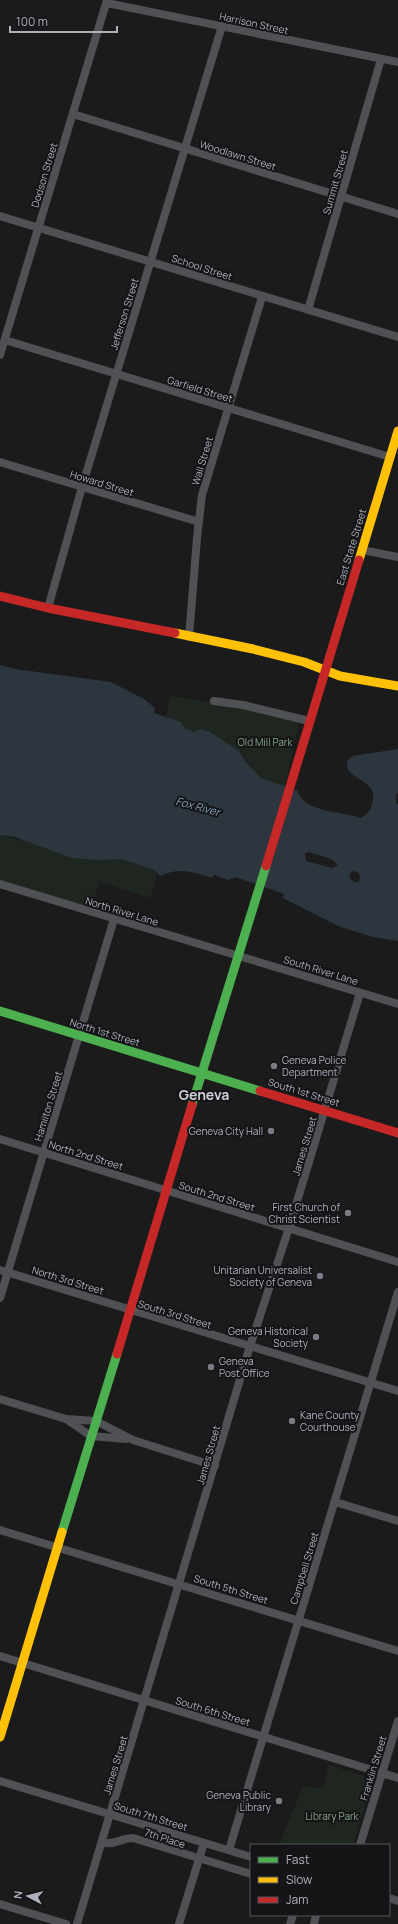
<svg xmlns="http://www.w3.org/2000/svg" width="398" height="1924" font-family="Manrope,sans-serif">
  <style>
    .green { fill: #1f2620 }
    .water { fill: #2d363e; fill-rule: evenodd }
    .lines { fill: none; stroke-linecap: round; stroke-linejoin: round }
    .street { stroke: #4f5155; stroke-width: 8 }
    .fast { stroke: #4caf50; stroke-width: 9 }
    .slow { stroke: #ffc107; stroke-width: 9 }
    .jam { stroke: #c62828; stroke-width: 9 }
    .poi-dot { fill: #7a7c84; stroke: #151518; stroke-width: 1.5 }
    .labels { text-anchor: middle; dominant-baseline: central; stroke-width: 4; stroke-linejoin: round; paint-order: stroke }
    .street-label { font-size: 10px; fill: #adb1bc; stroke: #151518 }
    .park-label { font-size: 10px; fill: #84a786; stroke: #151518 }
    .poi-label { font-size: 10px; fill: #adb1bc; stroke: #151518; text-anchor: end }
    .water-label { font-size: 11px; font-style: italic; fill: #849fb7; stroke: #151518 }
    .district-label { font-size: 14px; font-weight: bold; fill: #ced0d8; stroke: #151518 }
  </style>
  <rect width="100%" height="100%" fill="#1b1b1c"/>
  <g class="green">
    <path d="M170,696L242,707L299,721L285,787L261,778L244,760L239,751L184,728L166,716Z"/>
    <path d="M0,835L99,860L122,859L154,870L157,874L150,898L100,882L89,912L0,884Z"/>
    <path d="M329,1765L373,1779L353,1845H279L303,1786L323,1789Z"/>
  </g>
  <path class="water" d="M0,665L15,669L111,682L144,699L155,708L154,713L181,722L184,728L194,732L200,729L210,732L239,751L244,760L261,778L298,791C303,813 343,811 360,818C366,816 371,810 372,804C378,785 362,783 351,773C347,769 347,766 347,761L353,756L398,749V793L396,795V803L398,804V941L373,937L338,926L283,898L284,894L235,877L229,880L214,875L212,878C191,872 181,867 160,876L154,870L122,859L99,860L72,858L15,837L0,835ZM308,852L331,859L338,865L332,868L306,861L305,854ZM355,871L359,873L360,877L359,882H355L349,878L351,872Z"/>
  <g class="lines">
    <g class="street">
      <path d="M107,3L398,62"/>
      <path d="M73,114L398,214"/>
      <path d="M0,216L398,337"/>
      <path d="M308,310L381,59"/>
      <path d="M5,340L390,457"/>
      <path d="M0,355L107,0"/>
      <path d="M0,462L199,522"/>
      <path d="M362,550L398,557"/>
      <path d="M48,608L82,487L222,26"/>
      <path d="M189,637L197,538L202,495L262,297"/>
      <path d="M214,701L243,705L309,721"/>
      <path d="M0,884L398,1004"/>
      <path d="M0,1139L398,1262"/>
      <path d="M0,1270L398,1391"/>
      <path d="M0,1298L114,919"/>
      <path d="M0,1399L66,1419L96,1421L133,1440L215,1466"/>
      <path d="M66,1419L91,1436L126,1439"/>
      <path d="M335,1502L398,1521"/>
      <path d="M0,1530L398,1651"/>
      <path d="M0,1656L398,1778"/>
      <path d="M0,1781L251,1857"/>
      <path d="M102,1843C117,1845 121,1838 133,1838L251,1874"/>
      <path d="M360,1845L398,1721"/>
      <path d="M229,1850L398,1292"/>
      <path d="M389,1898L398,1901"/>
      <path d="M0,1904L66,1924"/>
      <path d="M77,1924L250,1346L289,1228L360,993"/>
      <path d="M179,1924L204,1843"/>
      <path d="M290,1924L293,1915"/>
      <path d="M314,1924L316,1915"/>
    </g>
    <g class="fast">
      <path d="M0,1011L260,1091"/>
      <path d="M192,1105L266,866"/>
      <path d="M62,1532L117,1354"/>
    </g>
    <g class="slow">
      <path d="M359,560L398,431"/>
      <path d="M175,633L253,649L304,662L340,676L398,686"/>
      <path d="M0,1737L62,1532"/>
    </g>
    <g class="jam">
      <path d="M0,596L48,608L175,633"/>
      <path d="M266,866L359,560"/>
      <path d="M260,1091L398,1133"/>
      <path d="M117,1354L192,1105"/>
    </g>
  </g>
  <g class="poi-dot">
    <circle cx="274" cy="1066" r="4"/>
    <circle cx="271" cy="1131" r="4"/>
    <circle cx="348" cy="1213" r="4"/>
    <circle cx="320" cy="1276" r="4"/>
    <circle cx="316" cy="1337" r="4"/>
    <circle cx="211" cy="1367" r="4"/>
    <circle cx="292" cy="1421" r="4"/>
    <circle cx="279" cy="1801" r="4"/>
  </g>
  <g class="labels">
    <g class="street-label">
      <text transform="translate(254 23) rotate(12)">Harrison Street</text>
      <text transform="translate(238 155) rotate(17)">Woodlawn Street</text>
      <text transform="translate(44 175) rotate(-73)">Dodson Street</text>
      <text transform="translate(335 182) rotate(-74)">Summit Street</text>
      <text transform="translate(202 267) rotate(18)">School Street</text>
      <text transform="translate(124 314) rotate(-73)">Jefferson Street</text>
      <text transform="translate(200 389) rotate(17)">Garfield Street</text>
      <text transform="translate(202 461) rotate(-73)">Wall Street</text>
      <text transform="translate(102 483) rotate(17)">Howard Street</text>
      <text transform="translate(351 547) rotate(-73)">East State Street</text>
      <text transform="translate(122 911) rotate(17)">North River Lane</text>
      <text transform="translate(321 970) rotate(17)">South River Lane</text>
      <text transform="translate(105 1032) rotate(17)">North 1st Street</text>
      <text transform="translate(304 1092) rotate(17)">South 1st Street</text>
      <text transform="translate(48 1106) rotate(-73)">Hamilton Street</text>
      <text transform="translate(304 1146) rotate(-73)">James Street</text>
      <text transform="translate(86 1155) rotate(17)">North 2nd Street</text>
      <text transform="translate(217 1196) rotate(17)">South 2nd Street</text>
      <text transform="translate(68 1280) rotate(17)">North 3rd Street</text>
      <text transform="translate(175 1314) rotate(17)">South 3rd Street</text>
      <text transform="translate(208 1455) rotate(-74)">James Street</text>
      <text transform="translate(304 1568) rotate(-73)">Campbell Street</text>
      <text transform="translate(231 1589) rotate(17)">South 5th Street</text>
      <text transform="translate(213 1711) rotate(17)">South 6th Street</text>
      <text transform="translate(115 1765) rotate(-73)">James Street</text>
      <text transform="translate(373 1768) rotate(-73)">Franklin Street</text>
      <text transform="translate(151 1816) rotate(17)">South 7th Street</text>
      <text transform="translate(165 1838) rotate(18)">7th Place</text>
    </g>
    <g class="park-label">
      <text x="265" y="742">Old Mill Park</text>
      <text x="332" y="1816">Library Park</text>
    </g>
    <g class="poi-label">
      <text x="282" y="1060" text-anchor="start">Geneva Police<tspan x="282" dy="12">Department</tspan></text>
      <text x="263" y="1131">Geneva City Hall</text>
      <text x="340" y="1207">First Church of<tspan x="340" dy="12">Christ Scientist</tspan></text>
      <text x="312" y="1270">Unitarian Universalist<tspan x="312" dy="12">Society of Geneva</tspan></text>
      <text x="308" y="1331">Geneva Historical<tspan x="308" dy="12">Society</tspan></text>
      <text x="219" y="1361" text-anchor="start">Geneva<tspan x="219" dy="12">Post Office</tspan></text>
      <text x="300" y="1415" text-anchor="start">Kane County<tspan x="300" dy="12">Courthouse</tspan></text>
      <text x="271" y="1795">Geneva Public<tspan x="271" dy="12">Library</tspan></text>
    </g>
    <g class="water-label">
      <text transform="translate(198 806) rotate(15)">Fox River</text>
    </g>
    <g class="district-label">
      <text x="204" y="1094">Geneva</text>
    </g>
  </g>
  <rect x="250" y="1844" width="140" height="72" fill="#151518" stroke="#52535a"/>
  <rect x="258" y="1857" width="20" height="6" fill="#4caf50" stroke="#52535a"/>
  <text x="286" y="1864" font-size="12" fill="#adb1bc">Fast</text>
  <rect x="258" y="1877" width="20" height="6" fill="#ffc107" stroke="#52535a"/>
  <text x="286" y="1884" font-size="12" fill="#adb1bc">Slow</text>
  <rect x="258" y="1897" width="20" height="6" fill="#c62828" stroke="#52535a"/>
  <text x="286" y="1904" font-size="12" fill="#adb1bc">Jam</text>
  <g transform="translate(28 1896) rotate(277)" stroke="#151518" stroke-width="3" paint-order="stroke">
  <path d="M0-3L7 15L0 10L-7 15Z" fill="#adb1bc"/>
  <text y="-6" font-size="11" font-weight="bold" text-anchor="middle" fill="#adb1bc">N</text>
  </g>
  <path d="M10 26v6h107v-6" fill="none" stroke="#adb1bc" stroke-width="2"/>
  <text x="16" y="26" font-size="12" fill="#adb1bc" stroke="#151518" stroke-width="3" paint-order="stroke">100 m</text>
</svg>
